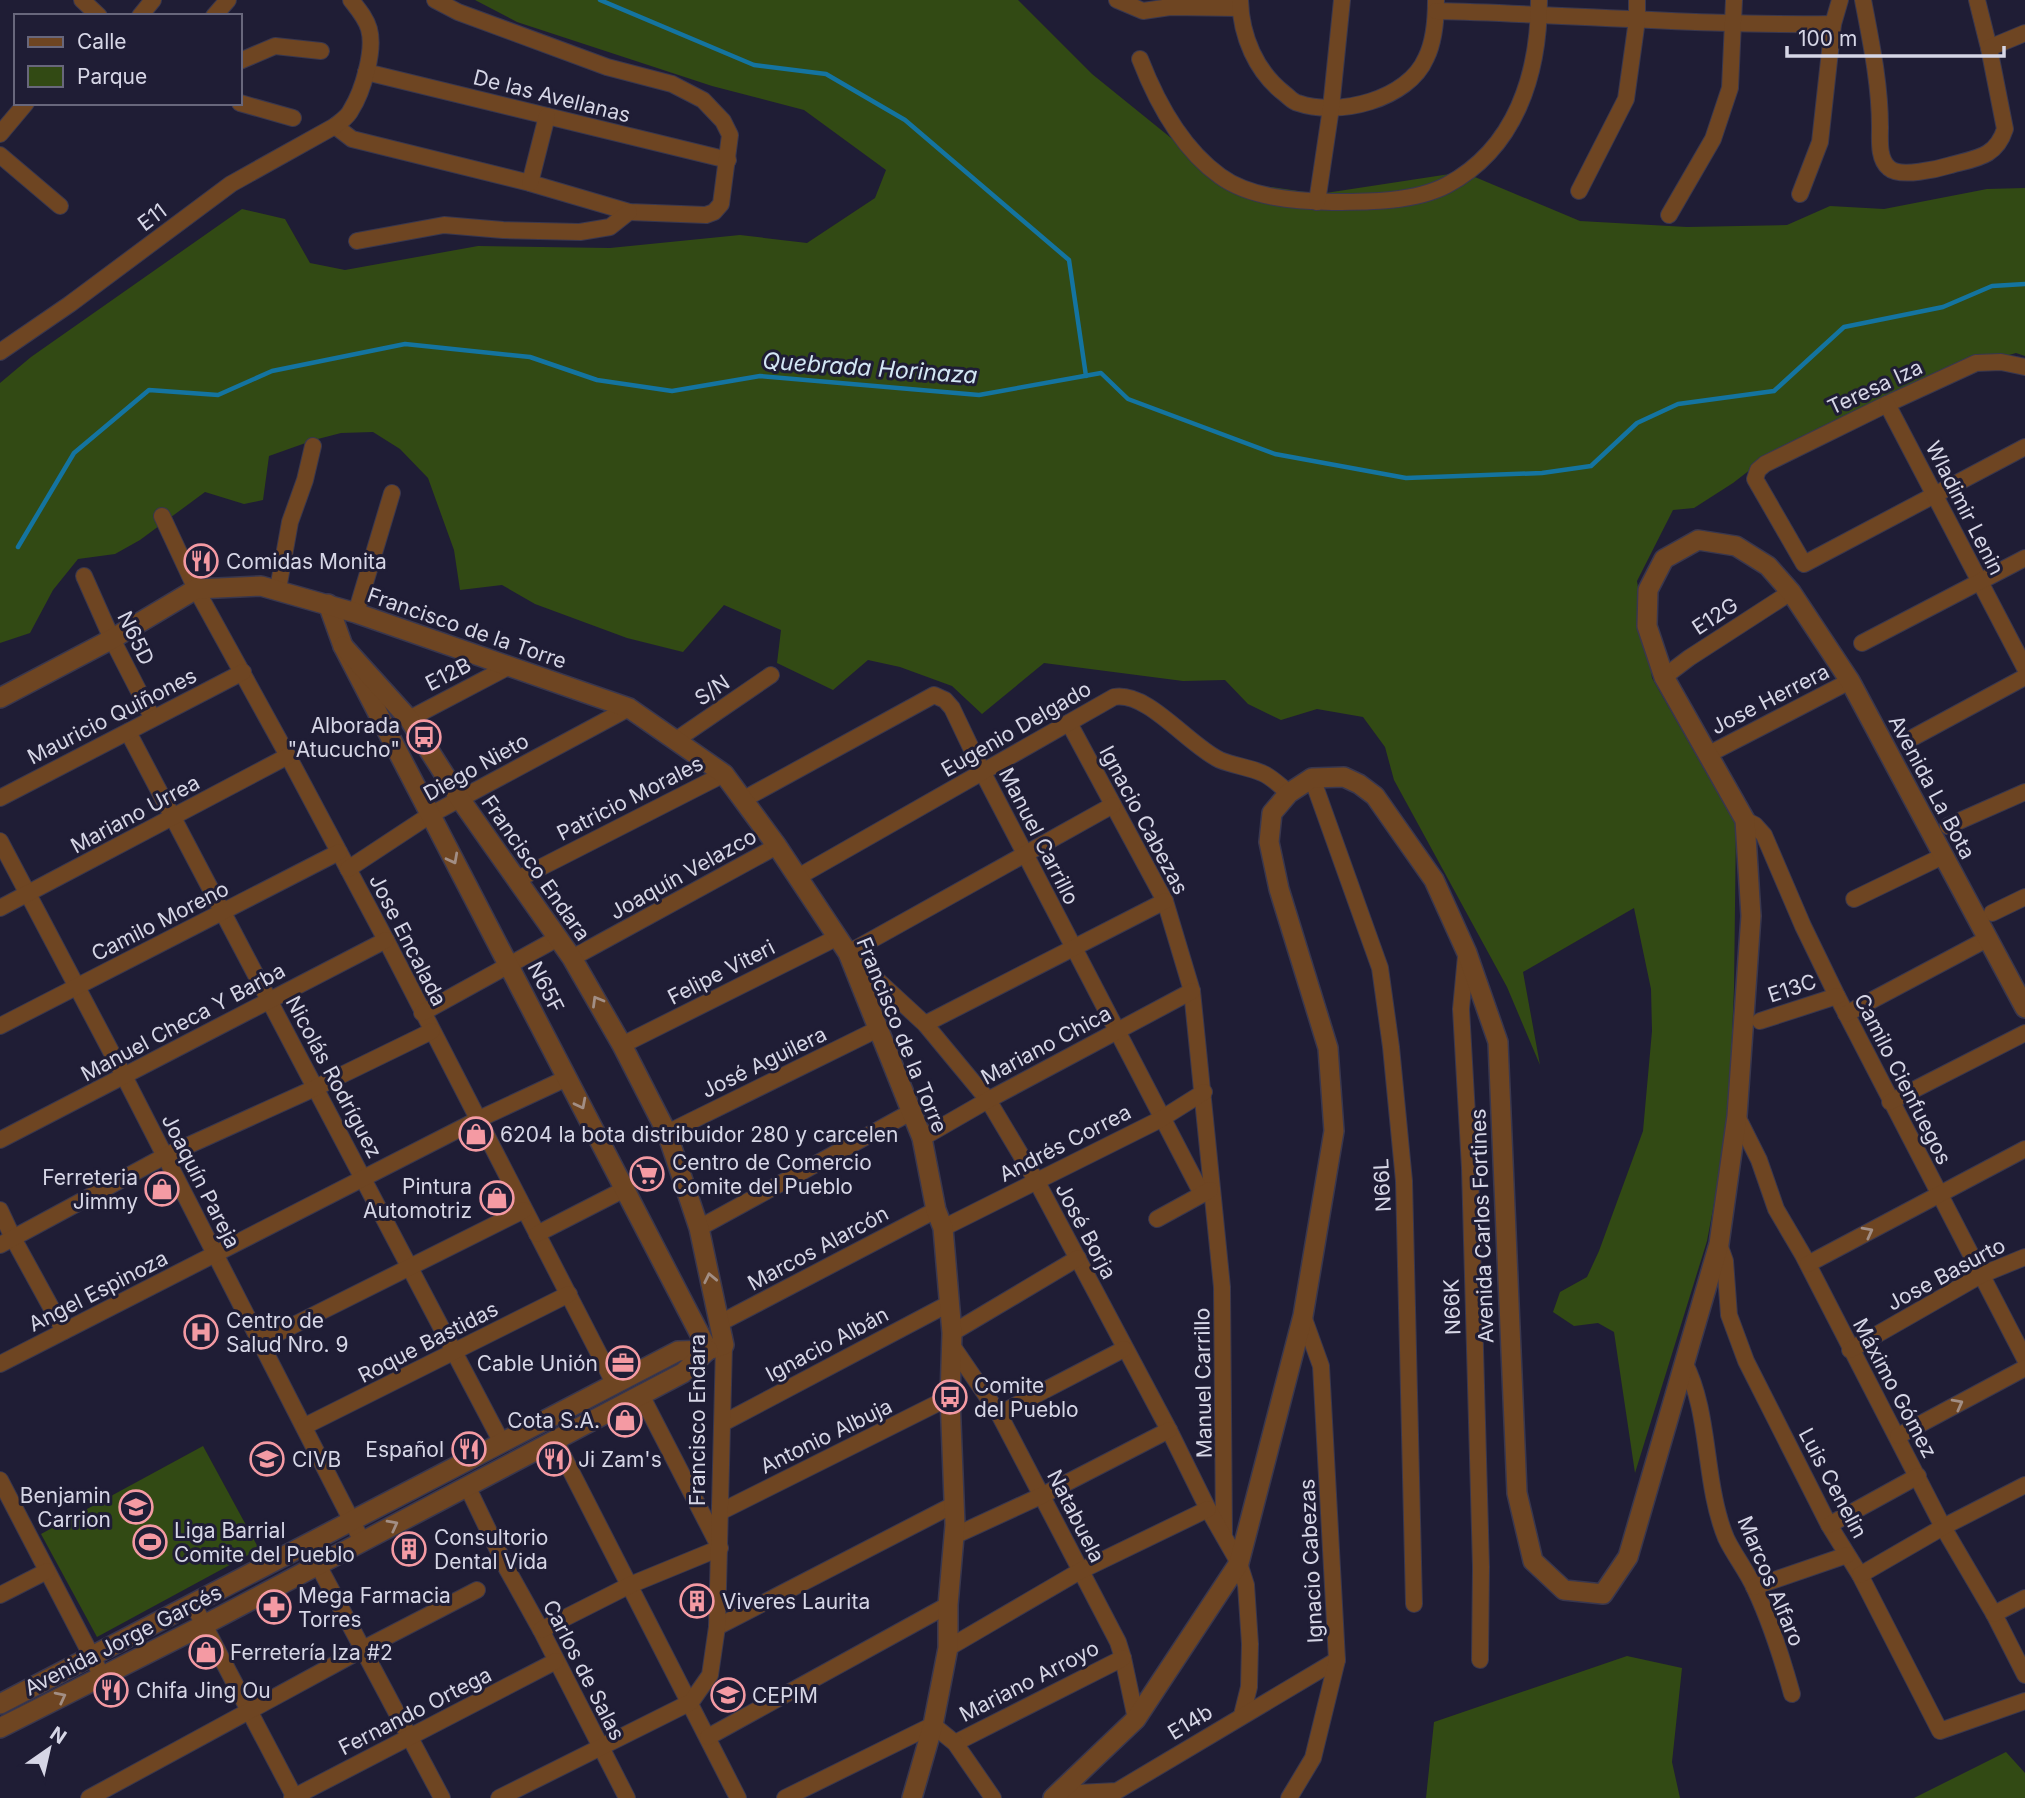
<svg xmlns="http://www.w3.org/2000/svg" width="2025" height="1798" font-family="Inter,sans-serif">
  <style>
    .green { fill: #324a14 }
    .lines { fill: none; stroke-linecap: round; stroke-linejoin: round }
    .stream { stroke: #1474a0; stroke-width: 4.5 }
    .minor-casing { stroke: #39374e; stroke-width: 18 }
    .tertiary-casing { stroke: #39374e; stroke-width: 22 }
    .minor { stroke: #6e4522; stroke-width: 16 }
    .tertiary { stroke: #6e4522; stroke-width: 19 }
    .oneway { stroke: #a28e84 }
    .labels { text-anchor: middle; dominant-baseline: central; stroke-width: 6; stroke-linejoin: round; paint-order: stroke }
    .street-label { font-size: 21px; fill: #d6d6e6; stroke: #1f1d35 }
    .poi-label { font-size: 21px; fill: #d6d6e6; stroke: #1f1d35; text-anchor: start }
    .water-label { font-size: 23px; font-style: italic; fill: #d3e7f4; stroke: #1f1d35 }
  </style>
  <rect width="100%" height="100%" fill="#1f1d35"/>
  <g class="green">
    <path d="M475,0H1018L1092,74L1223,180L1319,194L1463,172L1580,221L1687,227L1787,225L1830,206L1884,209L1987,189L2025,188V356L2016,353L1971,366L1755,466L1733,483L1694,508L1673,510L1637,581L1652,678L1736,825L1734,988L1728,1129L1707,1241L1635,1473L1614,1332L1598,1323L1574,1326L1553,1312L1560,1292L1587,1277L1599,1251L1643,1131L1652,1031L1651,989L1634,908L1523,972L1540,1065L1507,987L1394,780L1385,747L1363,717L1317,709L1281,720L1248,704L1225,680L1183,681L1044,663L982,714L952,686L900,667L868,660L833,690L777,663L781,630L724,605L683,652L627,638L535,604L502,585L460,590L454,550L428,478L400,449L373,432L341,433L314,440L269,456L263,500L244,504L205,492L140,540L115,554L78,559L53,590L30,633L0,643V383L31,357L242,209L285,219L310,263L345,270L478,246L610,248L740,235L807,243L875,198L886,170L804,110L712,86L517,22Z"/>
    <path d="M203,1446L259,1549L97,1637L41,1534Z"/>
    <path d="M1627,1656L1682,1668L1672,1762L1680,1798H1426L1434,1722Z"/>
    <path d="M2006,1752L2025,1773V1798H1914Z"/>
  </g>
  <g class="lines">
    <g class="stream">
      <path d="M600,0L754,65L826,74L905,120L1069,260L1086,376"/>
      <path d="M18,547L74,453L149,390L218,395L272,371L405,344L530,357L597,380L672,391L760,376L979,395L1101,373L1128,399L1275,454L1406,478L1542,473L1591,466L1637,423L1678,404L1774,391L1844,327L1943,307L1992,286L2025,284"/>
    </g>
    <defs>
      <g id="minor">
        <path d="M82,0L99,16"/>
        <path d="M1117,0L1143,11L1170,7L1240,8"/>
        <path d="M1240,0C1241,36 1256,72 1285,94C1289,97 1293,102 1298,103C1338,117 1408,100 1426,58C1434,42 1436,18 1436,0"/>
        <path d="M1863,0C1871,42 1880,84 1880,127C1880,140 1878,159 1889,168C1900,178 1938,169 1951,165C1977,158 1996,157 2005,129L1989,48L1977,0"/>
        <path d="M1436,11C1568,14 1701,26 1833,24"/>
        <path d="M140,16L153,0"/>
        <path d="M214,16L228,0"/>
        <path d="M1989,48L2025,33"/>
        <path d="M1140,59C1157,103 1181,148 1220,176C1250,198 1296,201 1332,202C1368,202 1415,202 1447,185C1516,148 1539,74 1539,0"/>
        <path d="M240,61L275,46L321,51"/>
        <path d="M366,72L728,160"/>
        <path d="M240,103L293,118"/>
        <path d="M335,126L352,139L530,183L629,212L706,215L714,212L721,204L730,135L723,121L703,100L672,84L607,67L458,12L435,0"/>
        <path d="M0,134L26,103"/>
        <path d="M0,155L60,206"/>
        <path d="M530,183L547,116"/>
        <path d="M1579,191L1626,99L1637,20V0"/>
        <path d="M1800,194L1820,142L1833,24L1840,0"/>
        <path d="M1317,202L1331,108L1342,0"/>
        <path d="M1669,215L1713,139L1730,88L1734,0"/>
        <path d="M357,241L444,225L503,230L580,232L610,227L629,212"/>
        <path d="M0,352L70,304L231,184L335,126C341,121 348,117 351,110C363,91 375,50 369,29C366,18 358,9 351,0"/>
        <path d="M2025,367L2001,362L1976,363L1887,404L1765,464L1758,470L1755,479L1804,564L2025,447"/>
        <path d="M1887,404L2025,668"/>
        <path d="M162,516L196,589L288,756L386,940L615,1385"/>
        <path d="M84,576L112,639L152,717"/>
        <path d="M278,589L290,522L305,480L313,446"/>
        <path d="M356,613L392,493"/>
        <path d="M1862,643L2025,558"/>
        <path d="M1664,677L1689,658L1791,592"/>
        <path d="M409,719L508,667"/>
        <path d="M1069,723L1165,901L1192,991L1222,1287L1224,1535"/>
        <path d="M128,732L502,1443"/>
        <path d="M1914,737L2025,677"/>
        <path d="M676,740L771,675"/>
        <path d="M1709,754L1850,681"/>
        <path d="M1312,778L1380,968L1391,1047L1404,1181L1414,1604"/>
        <path d="M0,798L243,672"/>
        <path d="M744,799L934,695L945,700L952,708L983,773L1202,1194"/>
        <path d="M1113,805L848,953L925,1024L988,1100L1037,1182L1169,1430L1208,1509L1239,1563L1246,1585L1250,1644L1249,1687L1242,1715"/>
        <path d="M1745,820L1755,825L1764,835L1803,926L1837,996L2025,1359"/>
        <path d="M1948,826L2025,792"/>
        <path d="M0,841L125,1078L362,1541"/>
        <path d="M348,869L430,815L629,708"/>
        <path d="M798,877L1114,697C1148,691 1188,745 1220,760C1234,766 1249,767 1262,773C1272,777 1280,786 1289,793"/>
        <path d="M518,879L724,774"/>
        <path d="M1854,899L1943,856"/>
        <path d="M0,908L288,756"/>
        <path d="M1992,913L2025,897"/>
        <path d="M1466,956L1461,1009L1470,1168L1481,1567L1480,1660"/>
        <path d="M572,958L777,846"/>
        <path d="M422,1013L558,938"/>
        <path d="M1846,1014L1987,939"/>
        <path d="M1760,1021L1837,996"/>
        <path d="M925,1024L1165,901"/>
        <path d="M0,1026L339,852"/>
        <path d="M622,1045L838,937"/>
        <path d="M1890,1102L2025,1033"/>
        <path d="M1737,1116L1759,1160L1776,1209L1803,1255L1943,1527L1994,1614L2025,1675"/>
        <path d="M667,1133L880,1028"/>
        <path d="M922,1138L988,1100L1192,991"/>
        <path d="M0,1140L386,940"/>
        <path d="M0,1210L13,1238L64,1331"/>
        <path d="M1157,1219L1210,1190"/>
        <path d="M699,1228L911,1112"/>
        <path d="M943,1228L1161,1119L1204,1092"/>
        <path d="M537,1234L625,1189"/>
        <path d="M1719,1244L1725,1261L1729,1315L1746,1361L1829,1525L1860,1575L1940,1731L2025,1701"/>
        <path d="M0,1245L165,1156L315,1088L432,1031"/>
        <path d="M1808,1264L2025,1149"/>
        <path d="M720,1323L936,1210"/>
        <path d="M952,1333L1078,1258"/>
        <path d="M260,1342L524,1210"/>
        <path d="M951,1344L999,1414L1118,1642L1123,1658L1136,1719"/>
        <path d="M1850,1350L1981,1275L2025,1257"/>
        <path d="M1684,1362C1711,1413 1703,1482 1726,1538C1734,1555 1747,1571 1755,1589C1771,1623 1782,1658 1792,1694"/>
        <path d="M0,1364L477,1120L567,1078"/>
        <path d="M999,1414L1124,1349"/>
        <path d="M723,1423L950,1303"/>
        <path d="M305,1426L569,1294"/>
        <path d="M1898,1436L2025,1368"/>
        <path d="M555,1440L738,1798"/>
        <path d="M0,1480L102,1676"/>
        <path d="M467,1486L507,1569L541,1630L627,1798"/>
        <path d="M720,1512L950,1397"/>
        <path d="M1829,1525L1918,1476"/>
        <path d="M954,1536L1043,1495L1169,1430"/>
        <path d="M318,1565L442,1798"/>
        <path d="M1860,1575L1943,1527L2025,1485"/>
        <path d="M1754,1587L1847,1555"/>
        <path d="M0,1595L47,1571"/>
        <path d="M193,1604L295,1798"/>
        <path d="M1994,1614L2025,1598"/>
        <path d="M717,1627L953,1505"/>
        <path d="M541,1630L630,1585L720,1548L641,1395"/>
        <path d="M948,1648L1080,1571L1208,1509"/>
        <path d="M708,1737L948,1605"/>
        <path d="M955,1743L1123,1658"/>
        <path d="M1057,1794L1117,1791L1337,1660"/>
        <path d="M89,1798L363,1649L477,1590"/>
        <path d="M292,1798L556,1661"/>
        <path d="M499,1798L691,1702L710,1675L717,1627L724,1345"/>
        <path d="M785,1798L933,1725L955,1743L993,1798"/>
        <path d="M1289,1798L1313,1758L1337,1660L1321,1366L1303,1316"/>
      </g>
      <g id="tertiary">
        <path d="M328,604L343,646L708,1350"/>
        <path d="M0,698L112,639L196,589L261,586L356,613L629,708L724,774L777,846L848,953L922,1138L936,1210L943,1228L952,1333L950,1397L955,1525L948,1605V1648L933,1725L912,1798"/>
        <path d="M0,1704L678,1351L708,1350L724,1345L699,1228L667,1133L622,1045L572,958L460,799L409,719L343,646"/>
        <path d="M0,1728L204,1625L641,1395L683,1373L708,1350"/>
        <path d="M1053,1798L1136,1719L1239,1563L1303,1316L1334,1131L1328,1048L1279,889L1269,842L1272,813L1289,793L1312,778L1344,777L1359,784L1375,796L1434,880L1467,953L1498,1042L1517,1493L1533,1561L1564,1590L1603,1594L1628,1557L1719,1244L1737,1116L1751,916L1745,820L1664,677L1647,626L1648,590L1664,559L1698,540L1736,546L1768,566L1791,592L1850,681L2025,1008"/>
      </g>
    </defs>
    <use href="#minor" class="minor-casing"/>
    <use href="#tertiary" class="tertiary-casing"/>
    <use href="#minor" class="minor"/>
    <use href="#tertiary" class="tertiary"/>
  </g>
  <defs><path id="oneway-chevron" d="M-2-3.5L2.5 0L-2 3.5" fill="none" stroke-width="1.6" stroke-linecap="round" stroke-linejoin="round" transform="scale(1.75)"/></defs>
  <g class="oneway">
    <use href="#oneway-chevron" transform="translate(453 859) rotate(62)"/>
    <use href="#oneway-chevron" transform="translate(597 1001) rotate(-120)"/>
    <use href="#oneway-chevron" transform="translate(581 1104) rotate(63)"/>
    <use href="#oneway-chevron" transform="translate(1868 1232) rotate(-28)"/>
    <use href="#oneway-chevron" transform="translate(710 1278) rotate(-102)"/>
    <use href="#oneway-chevron" transform="translate(1958 1404) rotate(-28)"/>
    <use href="#oneway-chevron" transform="translate(393 1525) rotate(-28)"/>
    <use href="#oneway-chevron" transform="translate(61 1697) rotate(-27)"/>
  </g>
  <defs>
    <symbol id="restaurant-ring" viewBox="-11 -11 22 22"><circle r="9.5" fill="#1f1d35" stroke="#f49aa3" stroke-width="1.5"/><path d="M-5-6h1v4h1v-4h1v4h1v-4h1v5L-1.5 .5V6h-2V.5L-5-1ZM5-6V6H3V1.5H1.5Q1.5-4 5-6Z" fill="#f49aa3"/></symbol>
    <symbol id="bus-ring" viewBox="-11 -11 22 22"><circle r="9.5" fill="#1f1d35" stroke="#f49aa3" stroke-width="1.5"/><path d="M-5-6H5V4H4V6H2V4H-2V6H-4V4H-5ZM-3.5-4V0h7V-4ZM-3.5 1.2v1.5H-2V1.2ZM2 1.2v1.5H3.5V1.2Z" fill="#f49aa3"/></symbol>
    <symbol id="shop-ring" viewBox="-11 -11 22 22"><circle r="9.5" fill="#1f1d35" stroke="#f49aa3" stroke-width="1.5"/><path d="M-5-2.5h2.3a2.7 3.5 0 0 1 5.4 0H5L5.5 6h-11ZM-1.5-2.5h3a1.5 2.3 0 0 0-3 0Z" fill="#f49aa3"/></symbol>
    <symbol id="supermarket-ring" viewBox="-11 -11 22 22"><circle r="9.5" fill="#1f1d35" stroke="#f49aa3" stroke-width="1.5"/><path d="M-6-5.5h2.5l.6 2H6L4.5 2H-2.5L-4.4-4H-6ZM-1.5 3.2a1.3 1.3 0 1 0 .1 0ZM3 3.2a1.3 1.3 0 1 0 .1 0Z" fill="#f49aa3"/></symbol>
    <symbol id="hospital-ring" viewBox="-11 -11 22 22"><circle r="9.5" fill="#1f1d35" stroke="#f49aa3" stroke-width="1.5"/><path d="M-5-5h3v3.5h4V-5h3V5h-3V1.5h-4V5h-3Z" fill="#f49aa3"/></symbol>
    <symbol id="office-ring" viewBox="-11 -11 22 22"><circle r="9.5" fill="#1f1d35" stroke="#f49aa3" stroke-width="1.5"/><path d="M-6-3h4V-5.5h4V-3h4V5H-6ZM-1-4.5V-3h2v-1.5ZM-6 0V1H6V0Z" fill="#f49aa3"/></symbol>
    <symbol id="school-ring" viewBox="-11 -11 22 22"><circle r="9.5" fill="#1f1d35" stroke="#f49aa3" stroke-width="1.5"/><path d="M0-5L7-2L0 1L-7-2ZM-4 1L0 2.5L4 1V4Q0 6-4 4Z" fill="#f49aa3"/></symbol>
    <symbol id="stadium-ring" viewBox="-11 -11 22 22"><circle r="9.5" fill="#1f1d35" stroke="#f49aa3" stroke-width="1.5"/><path d="M0-5a6.5 5 0 1 0 0 10a6.5 5 0 1 0 0-10ZM-3.5-1.8h7v3.6h-7Z" fill="#f49aa3"/></symbol>
    <symbol id="building-ring" viewBox="-11 -11 22 22"><circle r="9.5" fill="#1f1d35" stroke="#f49aa3" stroke-width="1.5"/><path d="M-4-6H4V6H1V3H-1V6H-4ZM-2.5-4.3h1.7v1.8h-1.7ZM.8-4.3h1.7v1.8H.8ZM-2.5-1h1.7V.8h-1.7ZM.8-1h1.7V.8H.8Z" fill="#f49aa3"/></symbol>
    <symbol id="pharmacy-ring" viewBox="-11 -11 22 22"><circle r="9.5" fill="#1f1d35" stroke="#f49aa3" stroke-width="1.5"/><path d="M-2-6h4v4h4v4h-4v4h-4v-4h-4v-4h4Z" fill="#f49aa3"/></symbol>
  </defs>
  <g fill-rule="evenodd">
    <use href="#restaurant-ring" x="182" y="542" width="38" height="38"/>
    <use href="#bus-ring" x="405" y="718" width="38" height="38"/>
    <use href="#shop-ring" x="457" y="1115" width="38" height="38"/>
    <use href="#supermarket-ring" x="628" y="1155" width="38" height="38"/>
    <use href="#shop-ring" x="143" y="1170" width="38" height="38"/>
    <use href="#shop-ring" x="478" y="1179" width="38" height="38"/>
    <use href="#hospital-ring" x="182" y="1313" width="38" height="38"/>
    <use href="#office-ring" x="604" y="1344" width="38" height="38"/>
    <use href="#bus-ring" x="931" y="1378" width="38" height="38"/>
    <use href="#shop-ring" x="606" y="1401" width="38" height="38"/>
    <use href="#restaurant-ring" x="450" y="1430" width="38" height="38"/>
    <use href="#school-ring" x="248" y="1440" width="38" height="38"/>
    <use href="#restaurant-ring" x="535" y="1440" width="38" height="38"/>
    <use href="#school-ring" x="117" y="1488" width="38" height="38"/>
    <use href="#stadium-ring" x="131" y="1523" width="38" height="38"/>
    <use href="#building-ring" x="390" y="1530" width="38" height="38"/>
    <use href="#building-ring" x="678" y="1582" width="38" height="38"/>
    <use href="#pharmacy-ring" x="255" y="1588" width="38" height="38"/>
    <use href="#shop-ring" x="187" y="1633" width="38" height="38"/>
    <use href="#restaurant-ring" x="92" y="1671" width="38" height="38"/>
    <use href="#school-ring" x="709" y="1676" width="38" height="38"/>
  </g>
  <g class="labels">
    <g class="street-label">
      <text transform="translate(552 96) rotate(14)">De las Avellanas</text>
      <text transform="translate(152 217) rotate(-37)">E11</text>
      <text transform="translate(1875 387) rotate(-25)">Teresa Iza</text>
      <text transform="translate(1965 508) rotate(63)">Wladimir Lenin</text>
      <text transform="translate(1715 616) rotate(-33)">E12G</text>
      <text transform="translate(467 628) rotate(19)">Francisco de la Torre</text>
      <text transform="translate(136 638) rotate(64)">N65D</text>
      <text transform="translate(448 674) rotate(-27)">E12B</text>
      <text transform="translate(712 690) rotate(-34)">S/N</text>
      <text transform="translate(1770 699) rotate(-27)">Jose Herrera</text>
      <text transform="translate(112 716) rotate(-27)">Mauricio Quiñones</text>
      <text transform="translate(1016 729) rotate(-30)">Eugenio Delgado</text>
      <text transform="translate(476 767) rotate(-29)">Diego Nieto</text>
      <text transform="translate(1932 787) rotate(62)">Avenida La Bota</text>
      <text transform="translate(630 798) rotate(-27)">Patricio Morales</text>
      <text transform="translate(135 814) rotate(-28)">Mariano Urrea</text>
      <text transform="translate(1144 820) rotate(62)">Ignacio Cabezas</text>
      <text transform="translate(1039 836) rotate(63)">Manuel Carrillo</text>
      <text transform="translate(536 868) rotate(55)">Francisco Endara</text>
      <text transform="translate(683 874) rotate(-29)">Joaquín Velazco</text>
      <text transform="translate(160 921) rotate(-27)">Camilo Moreno</text>
      <text transform="translate(408 940) rotate(63)">Jose Encalada</text>
      <text transform="translate(721 972) rotate(-27)">Felipe Viteri</text>
      <text transform="translate(546 987) rotate(63)">N65F</text>
      <text transform="translate(1792 988) rotate(-18)">E13C</text>
      <text transform="translate(183 1022) rotate(-28)">Manuel Checa Y Barba</text>
      <text transform="translate(902 1035) rotate(68)">Francisco de la Torre</text>
      <text transform="translate(1046 1045) rotate(-28)">Mariano Chica</text>
      <text transform="translate(764 1062) rotate(-26)">José Aguilera</text>
      <text transform="translate(334 1077) rotate(62)">Nicolás Rodríguez</text>
      <text transform="translate(1903 1079) rotate(63)">Camilo Cienfuegos</text>
      <text transform="translate(1065 1143) rotate(-27)">Andrés Correa</text>
      <text transform="translate(201 1181) rotate(63)">Joaquín Pareja</text>
      <text transform="translate(1382 1185) rotate(-93)">N66L</text>
      <text transform="translate(1482 1226) rotate(-92)">Avenida Carlos Fortines</text>
      <text transform="translate(1086 1231) rotate(62)">José Borja</text>
      <text transform="translate(818 1248) rotate(-28)">Marcos Alarcón</text>
      <text transform="translate(1946 1274) rotate(-28)">Jose Basurto</text>
      <text transform="translate(98 1291) rotate(-27)">Angel Espinoza</text>
      <text transform="translate(1452 1307) rotate(-92)">N66K</text>
      <text transform="translate(428 1342) rotate(-27)">Roque Bastidas</text>
      <text transform="translate(827 1344) rotate(-28)">Ignacio Albán</text>
      <text transform="translate(1203 1383) rotate(-91)">Manuel Carrillo</text>
      <text transform="translate(1895 1388) rotate(62)">Máximo Gómez</text>
      <text transform="translate(697 1420) rotate(-90)">Francisco Endara</text>
      <text transform="translate(826 1436) rotate(-26)">Antonio Albuja</text>
      <text transform="translate(1833 1483) rotate(62)">Luis Cenelin</text>
      <text transform="translate(1076 1516) rotate(63)">Natabuela</text>
      <text transform="translate(1311 1561) rotate(-93)">Ignacio Cabezas</text>
      <text transform="translate(1771 1581) rotate(67)">Marcos Alfaro</text>
      <text transform="translate(123 1640) rotate(-27)">Avenida Jorge Garcés</text>
      <text transform="translate(584 1670) rotate(63)">Carlos de Salas</text>
      <text transform="translate(1029 1681) rotate(-27)">Mariano Arroyo</text>
      <text transform="translate(415 1711) rotate(-27)">Fernando Ortega</text>
      <text transform="translate(1190 1722) rotate(-31)">E14b</text>
    </g>
    <g class="poi-label">
      <text x="226" y="561">Comidas Monita</text>
      <text x="400" y="725" text-anchor="end">Alborada<tspan x="400" dy="24">"Atucucho"</tspan></text>
      <text x="500" y="1134">6204 la bota distribuidor 280 y carcelen</text>
      <text x="672" y="1162">Centro de Comercio<tspan x="672" dy="24">Comite del Pueblo</tspan></text>
      <text x="138" y="1177" text-anchor="end">Ferreteria<tspan x="138" dy="24">Jimmy</tspan></text>
      <text x="472" y="1186" text-anchor="end">Pintura<tspan x="472" dy="24">Automotriz</tspan></text>
      <text x="226" y="1320">Centro de<tspan x="226" dy="24">Salud Nro. 9</tspan></text>
      <text x="598" y="1363" text-anchor="end">Cable Unión</text>
      <text x="974" y="1385">Comite<tspan x="974" dy="24">del Pueblo</tspan></text>
      <text x="600" y="1420" text-anchor="end">Cota S.A.</text>
      <text x="444" y="1449" text-anchor="end">Español</text>
      <text x="292" y="1459">CIVB</text>
      <text x="578" y="1459">Ji Zam's</text>
      <text x="111" y="1495" text-anchor="end">Benjamin<tspan x="111" dy="24">Carrion</tspan></text>
      <text x="174" y="1530">Liga Barrial<tspan x="174" dy="24">Comite del Pueblo</tspan></text>
      <text x="434" y="1537">Consultorio<tspan x="434" dy="24">Dental Vida</tspan></text>
      <text x="298" y="1595">Mega Farmacia<tspan x="298" dy="24">Torres</tspan></text>
      <text x="722" y="1601">Viveres Laurita</text>
      <text x="230" y="1652">Ferretería Iza #2</text>
      <text x="136" y="1690">Chifa Jing Ou</text>
      <text x="752" y="1695">CEPIM</text>
    </g>
    <g class="water-label">
      <text transform="translate(870 368) rotate(4)">Quebrada Horinaza</text>
    </g>
  </g>
  <rect x="14" y="14" width="228" height="91" fill="#1f1d35" stroke="#68677c" stroke-width="2"/>
  <rect x="28" y="37" width="35" height="10" fill="#6e4522" stroke="#68677c" stroke-width="2"/>
  <text x="77" y="49" font-size="21" fill="#d6d6e6">Calle</text>
  <rect x="28" y="66" width="35" height="21" fill="#324a14" stroke="#68677c" stroke-width="2"/>
  <text x="77" y="84" font-size="21" fill="#d6d6e6">Parque</text>
  <g transform="translate(49 1749) rotate(34)" stroke="#1f1d35" stroke-width="5" paint-order="stroke">
  <path d="M0-5L12 26L0 18L-12 26Z" fill="#d6d6e6"/>
  <text y="-10" font-size="19" font-weight="bold" text-anchor="middle" fill="#d6d6e6">N</text>
  </g>
  <path d="M1787 46v10h217v-10" fill="none" stroke="#d6d6e6" stroke-width="3.5"/>
  <text x="1798" y="46" font-size="21" fill="#d6d6e6" stroke="#1f1d35" stroke-width="5" paint-order="stroke">100 m</text>
</svg>
